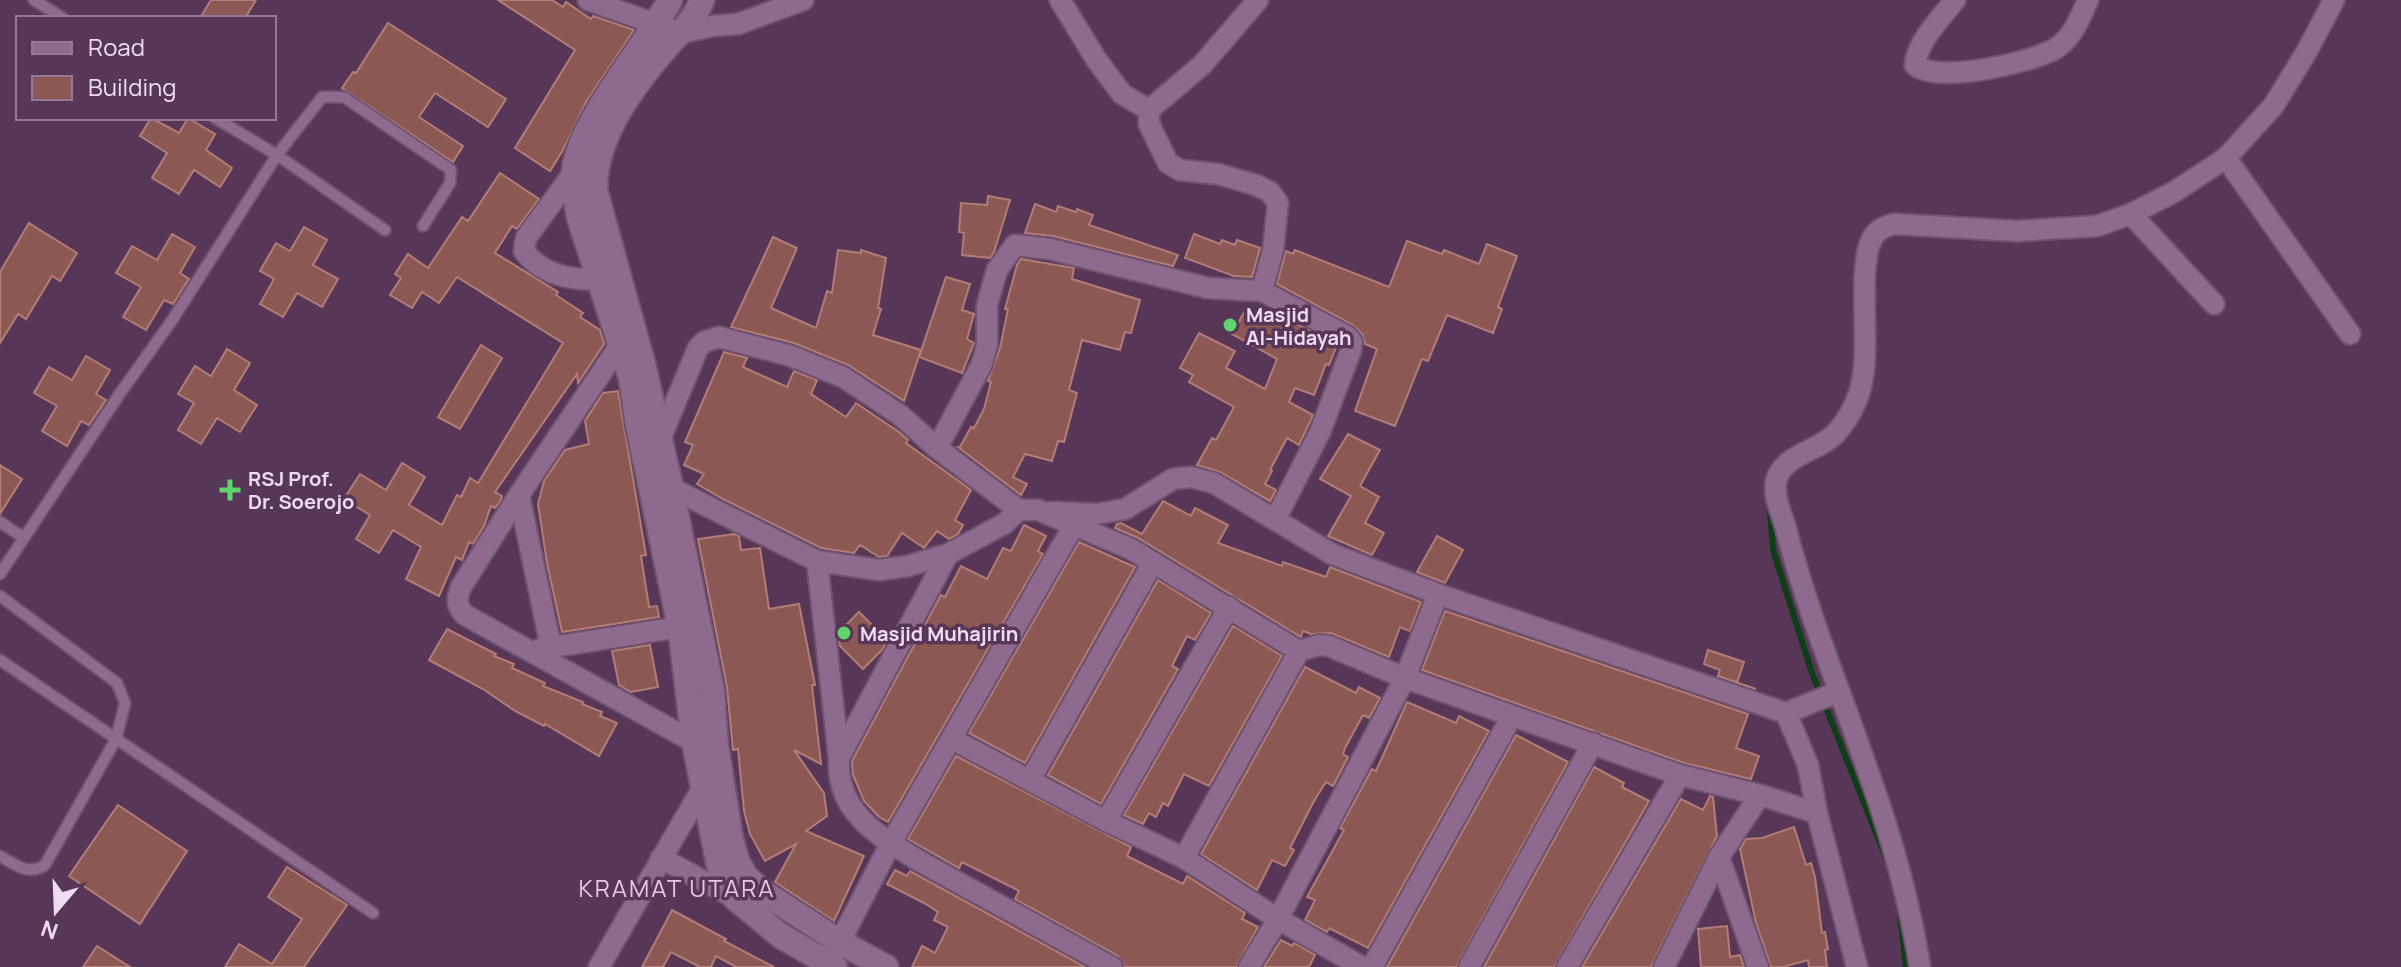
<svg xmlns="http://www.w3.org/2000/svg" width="2401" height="967" font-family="Manrope,sans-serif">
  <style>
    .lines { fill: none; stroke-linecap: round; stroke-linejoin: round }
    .stream { stroke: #0f3e16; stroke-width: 6 }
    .building { fill: #8b5853; stroke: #b37d77; stroke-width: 2 }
    .lane-casing { stroke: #6e526e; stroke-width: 14 }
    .street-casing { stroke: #6e526e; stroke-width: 24 }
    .secondary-casing { stroke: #6e526e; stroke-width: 28 }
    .lane { stroke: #8d6a8e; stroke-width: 10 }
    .street { stroke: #8d6a8e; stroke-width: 20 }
    .secondary { stroke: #8d6a8e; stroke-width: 24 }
    .poi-dot { fill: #5ed56c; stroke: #573658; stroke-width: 3 }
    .labels { text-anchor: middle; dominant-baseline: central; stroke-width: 7; stroke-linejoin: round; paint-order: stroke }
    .poi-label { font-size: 20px; font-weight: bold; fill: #f0dcf0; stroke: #573658; text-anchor: start }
    .quarter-label { font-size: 24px; letter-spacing: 2px; fill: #ebc3eb; stroke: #573658 }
  </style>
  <rect width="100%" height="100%" fill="#573658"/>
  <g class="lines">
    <g class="stream">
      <path d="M1770,509L1773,550L1812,673L1886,858"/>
      <path d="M1900,915L1906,967"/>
    </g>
  </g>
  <g class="building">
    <path d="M211,0H256L245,18H200Z"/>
    <path d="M498,0H552L563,7L566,2L591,19L593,16L634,30L586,102L563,150L550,171L515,148L575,50Z"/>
    <path d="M388,23L506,99L488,127L435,93L419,117L463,146L453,162L342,88L353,72L356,73Z"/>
    <path d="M151,118L179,133L188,118L215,134L206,150L232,168L220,187L194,170L179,194L152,178L167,153L140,136Z"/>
    <path d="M500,173L539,199L517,229L512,226L495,253L558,292L556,295L583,313L580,317L600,330L604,344L578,383L577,374L495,492L502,496L500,502L495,508L491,506L484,526L473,544L469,542L462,560L456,557L439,596L406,579L421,547L393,530L379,553L356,539L370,515L344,499L360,474L386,490L402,463L425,477L409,505L442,525L457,495L461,497L470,478L478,483L563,343L457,277L439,303L422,292L412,308L390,295L401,278L395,274L408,254L428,268L462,217L468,221Z"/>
    <path d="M988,196L1010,200L994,252L990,258L962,255L964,233L959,232L961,203L987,205Z"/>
    <path d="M1035,204L1056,212L1058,206L1076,212L1077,209L1093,215L1089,225L1178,255L1173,266L1053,236L1025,233Z"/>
    <path d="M29,223L77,253L60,281L52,276L26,319L18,314L0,343V272Z"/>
    <path d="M304,227L327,240L313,265L338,279L322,307L297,293L283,317L260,304L274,279L260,271L276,243L290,251Z"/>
    <path d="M172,234L195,247L180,273L189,279L173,304L164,300L146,330L123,317L141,287L116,273L132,246L157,260Z"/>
    <path d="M1194,234L1220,244L1222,240L1235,245L1237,240L1260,248L1252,277L1234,276L1185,258Z"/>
    <path d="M773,237L797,248L771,308L816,328L827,291L832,293L838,250L861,253V250L886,258L878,308L881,309L873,335L921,350L904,401L848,365L794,343L731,327Z"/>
    <path d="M1407,241L1442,254L1444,250L1479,264L1487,244L1517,256L1498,307L1502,309L1493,333L1447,315L1428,361L1422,359L1395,426L1355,411L1377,349L1365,344L1362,334L1353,325L1277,284L1286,251L1293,254L1295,250L1389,287Z"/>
    <path d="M1021,259L1074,268L1072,279L1140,300L1131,333L1125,332L1120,350L1082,340L1069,390L1077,393L1064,442L1058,441L1052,461L1025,454L1013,477L1027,484L1021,495L958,447H960L971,427L974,428L984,409L991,382L988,381L1000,348L1008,309H1005L1017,265Z"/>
    <path d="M946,277L970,284L962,310L974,314L967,339L974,343L962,373L919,357Z"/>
    <path d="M1246,309L1274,324L1278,314L1337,345L1329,365L1326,364L1314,395L1295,388L1289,402L1313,415L1299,445L1287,438L1270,470L1272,471L1265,484L1276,490L1270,501L1220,472L1197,465L1212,438L1216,440L1234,407L1189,382L1193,375L1180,368L1199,333L1235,351L1226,368L1265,389L1277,359L1232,334Z"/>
    <path d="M481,345L502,358L460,429L438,417Z"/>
    <path d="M227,349L250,363L234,390L257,405L240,432L217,418L201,444L178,430L194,403L178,394L195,366L211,376Z"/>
    <path d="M724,352L747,358L743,367L787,387L794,371L817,380L811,394L846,417L856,403L899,432L908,440L906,443L971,490L955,520L963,525L958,534L949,539L937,531L924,548L902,533L887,556L879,557L860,545L854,553L821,548L723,499L697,484L704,474L684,465L693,445L685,442Z"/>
    <path d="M86,356L110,370L96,394L106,400L89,425L81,421L67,446L42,431L57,406L34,393L49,367L72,380Z"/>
    <path d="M618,391L646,555L641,556L649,607L657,606L659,617L562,632L547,563L538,504L544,481L565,450L589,444L585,421L603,393Z"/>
    <path d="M1348,434L1380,450L1360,486L1379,497L1365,523L1384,533L1372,555L1328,536L1351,496L1320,479Z"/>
    <path d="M0,465L22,479L0,514Z"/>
    <path d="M1163,501L1191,516L1195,508L1228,525L1218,543L1282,566L1283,562L1326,577L1330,567L1421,602L1410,631L1400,627L1389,657L1331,633L1311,634L1303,631L1301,637L1138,538L1115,528L1117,524L1121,523L1142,534Z"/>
    <path d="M1024,525L1046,536L1038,551L1043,554L888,822L879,817L864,801L853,775L852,761L941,595L945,597L961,566L987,579L1003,548L1011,551Z"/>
    <path d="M734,534L739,536L741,550L760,548L769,609L799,604L815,685H812L821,764L794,750L824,793L827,816L806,831L864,856L834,921L775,882L796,844L765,861L750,834L744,811L738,749L733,750L727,687L698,539Z"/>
    <path d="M1437,536L1463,550L1445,583L1417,572Z"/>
    <path d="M1079,542L1135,567L1025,763L969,733Z"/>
    <path d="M1158,580L1211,613L1195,640L1187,636L1172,666L1178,669L1101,804L1048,775Z"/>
    <path d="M1445,611L1748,714L1736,748L1759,756L1751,779L1684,763L1422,670Z"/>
    <path d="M859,612L887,640L883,649L863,669L840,646L838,633Z"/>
    <path d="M1233,626L1282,656L1209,786L1184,774L1168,806L1163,803L1156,817L1149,813L1143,824L1124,815Z"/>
    <path d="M447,629L496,654L494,656L514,664L512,668L545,683L543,686L583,702L582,704L602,712L600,716L617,723L599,756L545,724L544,726L515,711L483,689L429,660Z"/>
    <path d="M650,645L658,687L631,692L619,685L612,651Z"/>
    <path d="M1708,650L1744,662L1737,683L1756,689L1718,676L1720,670L1704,664Z"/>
    <path d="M1305,667L1356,693L1359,687L1380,698L1369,718L1363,715L1345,748L1343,754L1348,757L1333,786L1326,782L1314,801L1290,848L1294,850L1285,866L1272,860L1257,890L1201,854Z"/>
    <path d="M1407,702L1456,723L1459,716L1489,731L1368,948L1329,928L1327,932L1305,920L1315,900L1307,897L1344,830L1340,828L1372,769L1376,771Z"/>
    <path d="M1516,735L1568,762L1456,967H1387Z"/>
    <path d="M956,756L1131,847L1127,856L1183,884L1187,876L1245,913L1242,919L1258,927L1236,967H1125L1118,956L1015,899L1019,891L962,862L959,868L908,839Z"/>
    <path d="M1594,767L1624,783L1622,787L1649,801L1554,967H1484Z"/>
    <path d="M1710,796L1713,797L1717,836L1651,967H1582L1681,799L1703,810Z"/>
    <path d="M118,805L187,851L140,924L69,876Z"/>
    <path d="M1794,827L1806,865L1811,863L1815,877L1822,933L1825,932L1828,949L1825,950L1827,967H1809L1808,960L1783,967H1771L1756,923L1740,849L1746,839L1762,838Z"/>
    <path d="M287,867L347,905L304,967H225L239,944L272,964L302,919L268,897Z"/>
    <path d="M895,870L907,876L910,871L1085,967H912L922,946L935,953L948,927L934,920L938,912L926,904L887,884Z"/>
    <path d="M672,910L726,939L724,941L774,967H736L716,956L711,967H700L671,952L663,967H642Z"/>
    <path d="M1727,926L1730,957L1740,955L1744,967H1701L1698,929Z"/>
    <path d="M1281,940L1292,946L1294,943L1315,955L1309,967H1264Z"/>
    <path d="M97,946L130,967H83Z"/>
  </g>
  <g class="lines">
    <defs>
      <g id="lane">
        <path d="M34,0L63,18"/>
        <path d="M215,118L277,155L385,230"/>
        <path d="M0,522L24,538"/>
        <path d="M0,574L121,392L173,319L277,155L322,97H344L451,170L450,183L423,226"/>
        <path d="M0,596L117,683L125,703L116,739L45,865C28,876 16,865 0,856"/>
        <path d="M0,660L373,913"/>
      </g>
      <g id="street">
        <path d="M588,0L681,33L712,26L738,24L803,0"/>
        <path d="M1060,0L1096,59L1122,94L1149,110V124L1168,163L1180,170L1218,174L1256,185L1270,192L1278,203L1273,250L1262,291"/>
        <path d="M1955,0C1941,18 1917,42 1915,65C1938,84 2028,63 2053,50C2072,40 2080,18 2088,0"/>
        <path d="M1149,110L1202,65L1258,0"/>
        <path d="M2226,158L2350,334"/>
        <path d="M574,172L526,238L524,251C543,277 580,283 610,277"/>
        <path d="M2131,214L2214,304"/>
        <path d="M628,341L620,345L519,495L461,587C456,600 456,605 465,615L694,742L706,743"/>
        <path d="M659,442L698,348L704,342L719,337L791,356L843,377L900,415L937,448L1019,510"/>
        <path d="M937,448L982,364L987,345V305L997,270L1015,245L1050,249L1208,288L1262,291L1347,336L1352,342L1351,350L1320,432L1275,520"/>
        <path d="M671,488L817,561L879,570L908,566L948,554L1004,524L1019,510H1038L1131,549L1299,651L1319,645L1329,646L1405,678L1680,775L1760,795L1817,813L1857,967"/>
        <path d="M519,495L551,647"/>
        <path d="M1051,512L1096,514L1125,509L1173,479L1191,477L1214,483L1332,554L1446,597L1786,713L1838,692"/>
        <path d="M817,561L839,758C836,814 880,836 921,862L1112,967"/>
        <path d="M540,649L680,627"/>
        <path d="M1786,713L1808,765L1817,813"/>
        <path d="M952,739L1106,821L1184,858L1278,919L1362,967"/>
        <path d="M839,758L948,554"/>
        <path d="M1030,780L1152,564"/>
        <path d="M1106,821L1229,607"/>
        <path d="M1719,857L1758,967"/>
        <path d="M661,858L735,898"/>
        <path d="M1184,858L1299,651"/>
        <path d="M834,953L891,843L1073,527"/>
        <path d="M599,967L703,787"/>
        <path d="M1249,967L1278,919L1405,678L1438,594"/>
        <path d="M1372,967L1512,716"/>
        <path d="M1469,967L1593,743"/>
        <path d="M1567,967L1680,775"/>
        <path d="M1664,967L1719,857L1760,795"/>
        <path d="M1920,967C1911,911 1897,857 1879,803C1849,712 1810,622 1786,529C1782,515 1773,496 1776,481C1783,454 1820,451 1836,433C1852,415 1862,392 1864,368C1868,335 1859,267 1871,241C1875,231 1883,227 1894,224L2017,231L2097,226L2131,214L2174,192L2226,158L2274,105L2307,51L2334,0"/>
      </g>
      <g id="secondary">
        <path d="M670,0C646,46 575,126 574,174C573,188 577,203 579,217L631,378L638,426L680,627L694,742L719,866L735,898L781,936L835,967"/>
        <path d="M702,0C693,22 684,28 669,44C635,83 594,136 595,190L643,364L671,488L712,690L716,745L731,840L737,861L746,877L766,894L840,942L886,967"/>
      </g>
    </defs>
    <use href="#lane" class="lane-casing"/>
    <use href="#street" class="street-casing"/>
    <use href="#secondary" class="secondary-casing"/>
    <use href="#lane" class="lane"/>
    <use href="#street" class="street"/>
    <use href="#secondary" class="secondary"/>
  </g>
  <g class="poi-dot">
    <circle cx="1230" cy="325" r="8"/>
    <path d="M226 478h8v8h8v8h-8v8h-8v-8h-8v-8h8z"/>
    <circle cx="844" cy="633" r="8"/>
  </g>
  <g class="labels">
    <g class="poi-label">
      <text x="1246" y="314">Masjid<tspan x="1246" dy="23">Al-Hidayah</tspan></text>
      <text x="248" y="478">RSJ Prof.<tspan x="248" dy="23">Dr. Soerojo</tspan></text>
      <text x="860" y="633">Masjid Muhajirin</text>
    </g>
    <g class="quarter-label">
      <text x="677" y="887">KRAMAT UTARA</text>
    </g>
  </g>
  <rect x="16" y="16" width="260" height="104" fill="#573658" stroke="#947895" stroke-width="2"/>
  <rect x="32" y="42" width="40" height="12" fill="#8d6a8e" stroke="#947895" stroke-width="2"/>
  <text x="88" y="56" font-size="24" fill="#f0dcf0">Road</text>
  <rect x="32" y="76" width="40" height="24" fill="#8b5853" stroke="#947895" stroke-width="2"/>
  <text x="88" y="96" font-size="24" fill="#f0dcf0">Building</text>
  <g transform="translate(56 911) rotate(199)" stroke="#573658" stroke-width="6" paint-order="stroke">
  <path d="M0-6L14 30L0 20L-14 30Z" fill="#f0dcf0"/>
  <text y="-12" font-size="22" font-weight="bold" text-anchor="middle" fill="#f0dcf0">N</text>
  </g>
</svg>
